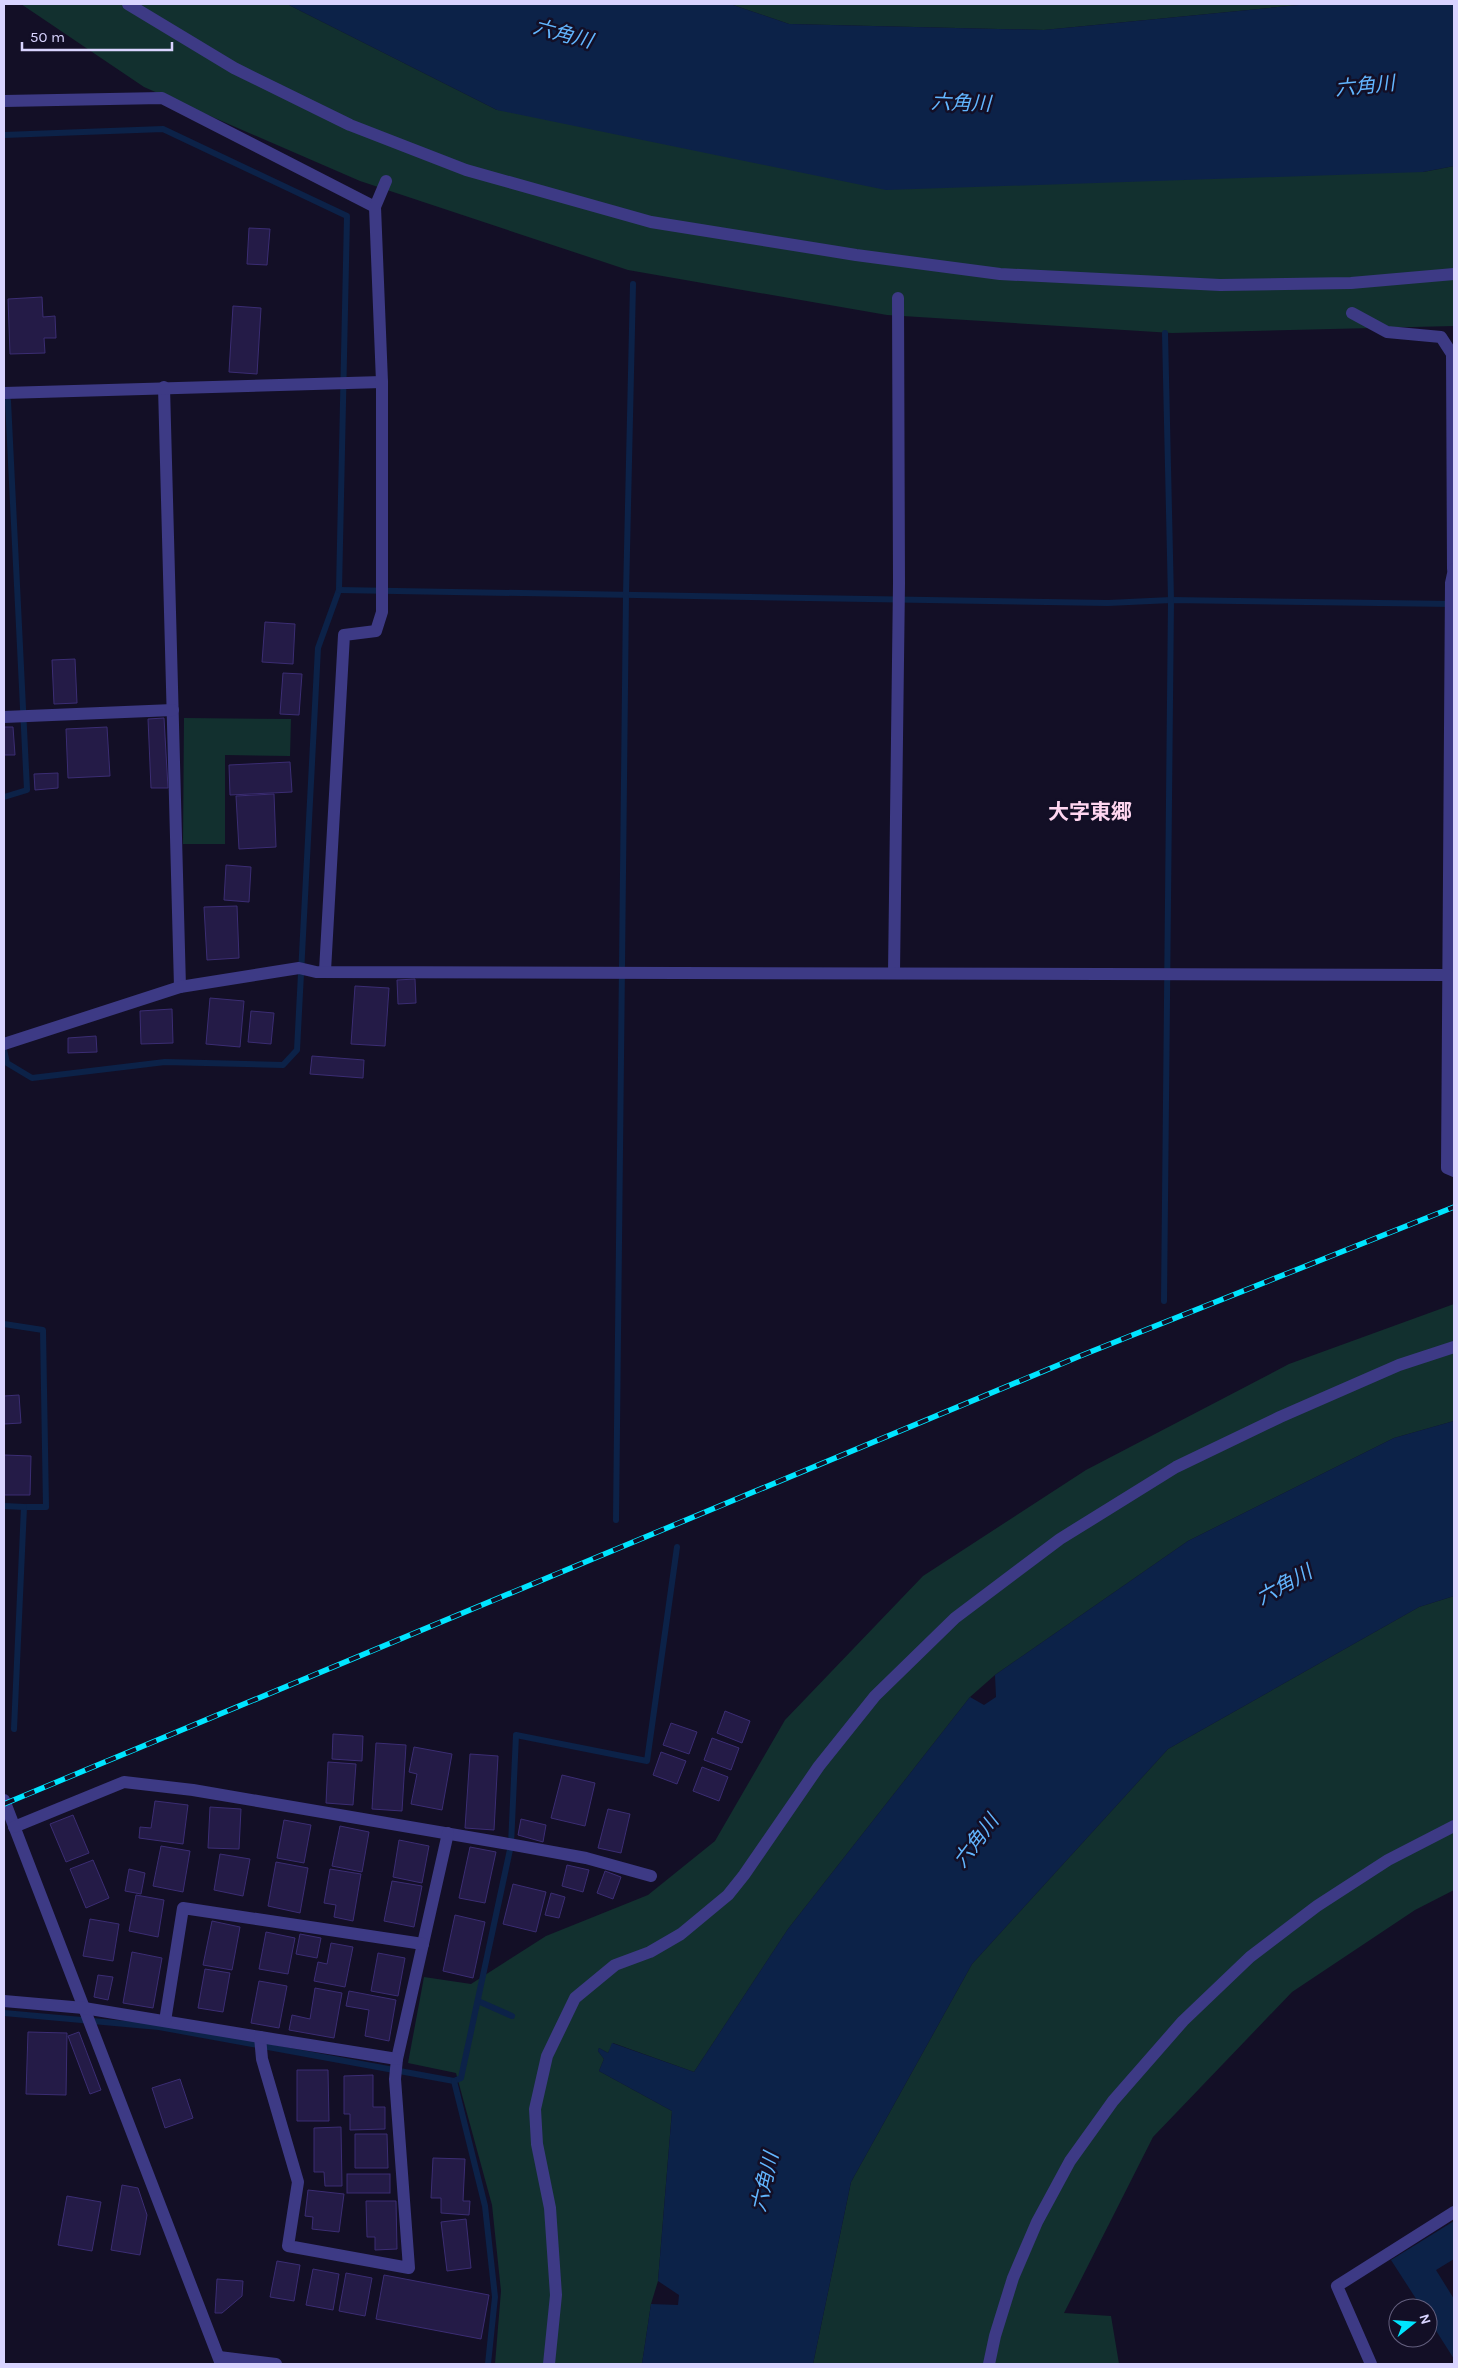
<svg xmlns="http://www.w3.org/2000/svg" width="1458" height="2368" font-family="Karla,'Noto Sans JP',sans-serif">
  <style>
    .green { fill: #12302f }
    .water { fill: #0c2248 }
    .lines { fill: none; stroke-linecap: round; stroke-linejoin: round }
    .stream { stroke: #0c2248; stroke-width: 6 }
    .building { fill: #241b47; stroke: #3b2d73 }
    .street { stroke: #3d3a85; stroke-width: 12 }
    .rail-casing { stroke: #00e5ff; stroke-width: 5.5 }
    .rail { stroke: #130f26; stroke-width: 4; stroke-dasharray: 11; stroke-linecap: butt }
    .labels { text-anchor: middle; dominant-baseline: central; stroke-width: 5; stroke-linejoin: round; paint-order: stroke }
    .water-label { font-size: 20px; font-style: italic; fill: #62b6ff; stroke: #130f26 }
    .quarter-label { font-size: 21px; font-weight: bold; fill: #ffd6f0; stroke: #130f26 }
  </style>
  <rect width="100%" height="100%" fill="#130f26"/>
  <g class="green">
    <path d="M21,4H287L497,110L1423,172L1454,166V326L1172,333L887,315L628,270L360,181L217,119L144,87Z"/>
    <path d="M730,4H1309L1044,30L789,24Z"/>
    <path d="M184,718L291,719L290,756L225,755V844H183Z"/>
    <path d="M1454,1304V1421L1394,1438L1188,1541L995,1675L970,1697L788,1929L694,2072L613,2043L608,2053L599,2048L598,2051L604,2059L599,2071L672,2111L658,2281L651,2304L642,2364H495L501,2291L492,2205L456,2073L408,2063L424,1977L471,1984L546,1936L648,1895L715,1841L785,1720L923,1576L1086,1470L1289,1364Z"/>
    <path d="M1454,1596V1890L1415,1910L1292,1992L1153,2137L1064,2313L1111,2316L1119,2364H813L851,2182L972,1964L1168,1749L1419,1607Z"/>
  </g>
  <g class="water">
    <path d="M287,4H730L789,24L1044,30L1309,4H1454V166L1423,172L886,190L497,110Z"/>
    <path d="M1454,1421V1596L1419,1607L1168,1749L972,1964L851,2182L813,2364H642L651,2304L678,2305L679,2295L658,2281L672,2111L599,2071L604,2059L598,2051L599,2048L608,2053L612,2043L694,2072L788,1929L970,1697L984,1705L996,1697L995,1675L1188,1541L1394,1438Z"/>
    <path d="M1454,2221V2259L1436,2270L1454,2299V2359L1428,2318V2308H1422L1391,2260Z"/>
  </g>
  <g class="lines">
    <g class="stream">
      <path d="M4,135L163,129L347,216L339,590L318,648L297,1050L283,1065L165,1062L32,1078L7,1063L4,1050"/>
      <path d="M339,590L1108,603L1171,600L1453,604"/>
      <path d="M4,797L27,790L8,401"/>
      <path d="M1164,1301L1171,600L1165,333"/>
      <path d="M4,1324L43,1330L46,1507H24L14,1729"/>
      <path d="M4,1506L24,1507"/>
      <path d="M616,1520L626,595L633,284"/>
      <path d="M478,2001L512,2016"/>
      <path d="M4,2013L159,2027L454,2081L461,2078L511,1845L516,1735L647,1761L677,1547"/>
      <path d="M454,2081L485,2206L495,2297L488,2364"/>
    </g>
  </g>
  <g class="building">
    <path d="M249,228L270,229L267,265L247,264Z"/>
    <path d="M42,297L43,317L55,316L56,338H44L45,353L10,354L8,299Z"/>
    <path d="M233,306L261,308L257,374L229,372Z"/>
    <path d="M265,622L295,624L293,664L262,662Z"/>
    <path d="M75,659L77,703L54,704L52,660Z"/>
    <path d="M283,673L302,674L299,715L280,714Z"/>
    <path d="M164,718L168,788H151L148,719Z"/>
    <path d="M4,727H13L15,755H4Z"/>
    <path d="M107,727L110,776L68,778L66,729Z"/>
    <path d="M290,762L292,792L230,795L229,765Z"/>
    <path d="M58,773V788L35,790L34,774Z"/>
    <path d="M274,794L276,847L239,849L236,796Z"/>
    <path d="M226,865L251,867L249,902L224,900Z"/>
    <path d="M237,906L239,958L207,960L204,907Z"/>
    <path d="M415,979L416,1003L398,1004L397,980Z"/>
    <path d="M355,986L389,988L385,1046L351,1044Z"/>
    <path d="M210,998L244,1001L240,1047L206,1044Z"/>
    <path d="M172,1009L173,1043L141,1044L140,1011Z"/>
    <path d="M251,1011L274,1013L271,1044L248,1042Z"/>
    <path d="M96,1036L97,1052L68,1053V1038Z"/>
    <path d="M312,1056L364,1060L363,1078L310,1074Z"/>
    <path d="M19,1395L21,1423L4,1424V1396Z"/>
    <path d="M4,1455L31,1456L30,1495H4Z"/>
    <path d="M725,1711L750,1721L742,1743L717,1733Z"/>
    <path d="M671,1723L697,1732L689,1754L663,1745Z"/>
    <path d="M333,1734L363,1736L362,1761L332,1759Z"/>
    <path d="M712,1738L739,1748L731,1770L704,1760Z"/>
    <path d="M376,1743L406,1745L402,1811L372,1809Z"/>
    <path d="M414,1747L452,1754L442,1810L411,1804L417,1774L409,1772Z"/>
    <path d="M661,1752L686,1761L677,1784L653,1775Z"/>
    <path d="M470,1754L498,1756L494,1830L465,1828Z"/>
    <path d="M328,1762L356,1764L353,1805L326,1803Z"/>
    <path d="M702,1767L728,1777L719,1801L693,1791Z"/>
    <path d="M562,1775L595,1783L585,1826L551,1818Z"/>
    <path d="M155,1801L188,1805L183,1844L139,1838L140,1827L151,1828Z"/>
    <path d="M210,1807L241,1809L239,1849L208,1848Z"/>
    <path d="M608,1809L630,1814L621,1853L598,1848Z"/>
    <path d="M73,1815L89,1853L66,1862L50,1824Z"/>
    <path d="M521,1819L546,1825L543,1842L518,1835Z"/>
    <path d="M284,1820L311,1825L304,1863L277,1858Z"/>
    <path d="M340,1826L369,1832L362,1872L332,1866Z"/>
    <path d="M399,1840L429,1846L422,1883L393,1877Z"/>
    <path d="M161,1846L190,1851L183,1892L153,1886Z"/>
    <path d="M470,1847L496,1852L485,1903L459,1898Z"/>
    <path d="M220,1854L250,1859L243,1896L214,1890Z"/>
    <path d="M93,1860L109,1898L86,1908L70,1869Z"/>
    <path d="M276,1862L308,1868L300,1913L268,1906Z"/>
    <path d="M567,1865L589,1870L583,1892L562,1886Z"/>
    <path d="M129,1869L145,1873L141,1894L125,1891Z"/>
    <path d="M330,1869L361,1874L353,1921L334,1917L336,1905L324,1903Z"/>
    <path d="M605,1871L621,1877L613,1899L597,1893Z"/>
    <path d="M392,1881L422,1886L414,1927L384,1921Z"/>
    <path d="M513,1884L546,1892L536,1932L503,1924Z"/>
    <path d="M551,1893L565,1897L559,1918L545,1915Z"/>
    <path d="M136,1895L164,1900L158,1937L129,1931Z"/>
    <path d="M455,1915L485,1922L473,1978L443,1971Z"/>
    <path d="M90,1919L119,1924L113,1961L83,1956Z"/>
    <path d="M212,1921L240,1927L232,1970L203,1965Z"/>
    <path d="M266,1932L295,1938L288,1974L259,1969Z"/>
    <path d="M300,1934L321,1938L317,1958L296,1954Z"/>
    <path d="M331,1943L353,1947L345,1987L314,1981L318,1962L327,1964Z"/>
    <path d="M132,1952L162,1958L153,2008L123,2003Z"/>
    <path d="M378,1953L405,1958L398,1996L371,1991Z"/>
    <path d="M205,1969L230,1973L223,2012L198,2008Z"/>
    <path d="M98,1975L113,1977L108,2000L94,1997Z"/>
    <path d="M259,1981L287,1986L279,2028L251,2023Z"/>
    <path d="M315,1988L342,1993L334,2038L289,2030L292,2015L310,2019Z"/>
    <path d="M349,1991L396,2000L389,2041L365,2036L369,2010L346,2006Z"/>
    <path d="M28,2032L67,2033L66,2095L26,2094Z"/>
    <path d="M79,2032L101,2090L90,2094L68,2036Z"/>
    <path d="M297,2070H328L329,2121H297Z"/>
    <path d="M373,2075V2107H385V2129L350,2130V2114H344V2076Z"/>
    <path d="M180,2079L193,2118L165,2128L152,2088Z"/>
    <path d="M341,2127L342,2186H325L324,2172H314V2128Z"/>
    <path d="M355,2134H387L388,2168H355Z"/>
    <path d="M433,2158L465,2159L463,2201H470L469,2215L441,2213V2198H431Z"/>
    <rect x="347" y="2174" width="43" height="19"/>
    <path d="M122,2185L138,2188L147,2215L140,2255L111,2250Z"/>
    <path d="M308,2190L344,2194L339,2232L312,2229L313,2217L305,2216Z"/>
    <path d="M67,2196L101,2202L92,2251L58,2245Z"/>
    <path d="M366,2201H396L397,2249L375,2250V2237H367Z"/>
    <path d="M466,2219L471,2268L447,2271L441,2222Z"/>
    <path d="M277,2261L300,2265L294,2301L270,2297Z"/>
    <path d="M313,2269L339,2274L333,2310L306,2305Z"/>
    <path d="M346,2273L372,2278L365,2316L339,2311Z"/>
    <path d="M384,2275L489,2295L481,2339L376,2319Z"/>
    <path d="M217,2279L243,2281L242,2296L222,2313H215Z"/>
  </g>
  <g class="lines">
    <g class="street">
      <path d="M128,4L234,68L350,125L466,170L651,222L856,255L1000,274L1220,285L1351,283L1454,274"/>
      <path d="M4,101L162,98L375,207"/>
      <path d="M1352,313L1387,332L1441,337L1452,354L1453,569"/>
      <path d="M164,387L180,987"/>
      <path d="M4,393L382,382"/>
      <path d="M1454,569L1451,583L1447,1168L1454,1171"/>
      <path d="M4,717L173,710"/>
      <path d="M325,971L344,635L376,631L382,612V382L375,207L386,181"/>
      <path d="M894,973L899,583L898,298"/>
      <path d="M4,1044L180,987L299,968L316,972L1448,975"/>
      <path d="M4,1800L221,2364"/>
      <path d="M14,1827L124,1782L193,1790L503,1843L586,1858L651,1876"/>
      <path d="M4,2001L84,2008L260,2037L262,2059L298,2182L288,2246L409,2268L395,2079L397,2059L448,1833"/>
      <path d="M165,2021L183,1908L423,1944"/>
      <path d="M260,2037L397,2059"/>
      <path d="M219,2357L276,2364"/>
      <path d="M549,2364L556,2295L550,2208L537,2144L535,2109L547,2056L575,1998L615,1965L650,1952L681,1934L728,1895L744,1875L819,1766L875,1696L955,1618L1060,1539L1176,1467L1280,1417L1399,1365L1454,1347"/>
      <path d="M989,2364L995,2336L1013,2278L1037,2222L1070,2161L1113,2101L1183,2021L1250,1957L1317,1906L1388,1860L1454,1826"/>
      <path d="M1371,2364L1337,2286L1454,2212"/>
    </g>
    <defs>
      <path id="rail" d="M4,1804L1080,1356L1454,1207"/>
    </defs>
    <use href="#rail" class="rail-casing"/>
    <use href="#rail" class="rail"/>
  </g>
  <g class="labels">
    <g class="water-label">
      <text transform="translate(563 34) rotate(15)">六角川</text>
      <text transform="translate(1365 86) rotate(-6)">六角川</text>
      <text transform="translate(961 103) rotate(2)">六角川</text>
      <text transform="translate(1284 1585) rotate(-29)">六角川</text>
      <text transform="translate(976 1841) rotate(-53)">六角川</text>
      <text transform="translate(765 2182) rotate(-77)">六角川</text>
    </g>
    <g class="quarter-label">
      <text x="1090" y="812">大字東郷</text>
    </g>
  </g>
  <rect width="1458" height="2368" fill="none" stroke="#d9d4ff" stroke-width="10"/>
  <g transform="translate(1413 2323) rotate(73)"><circle r="24" fill="#130f26" stroke="#625e7d"/>
  <path d="M0-4L9 19L0 12L-9 19Z" fill="#00e5ff"/>
  <text y="-8" font-size="14" font-weight="bold" text-anchor="middle" fill="#d9d4ff">N</text>
  </g>
  <path d="M22 42v8h150v-8" fill="none" stroke="#d9d4ff" stroke-width="2.5"/>
  <text x="30" y="42" font-size="15" fill="#d9d4ff" stroke="#130f26" stroke-width="4" paint-order="stroke">50 m</text>
</svg>
